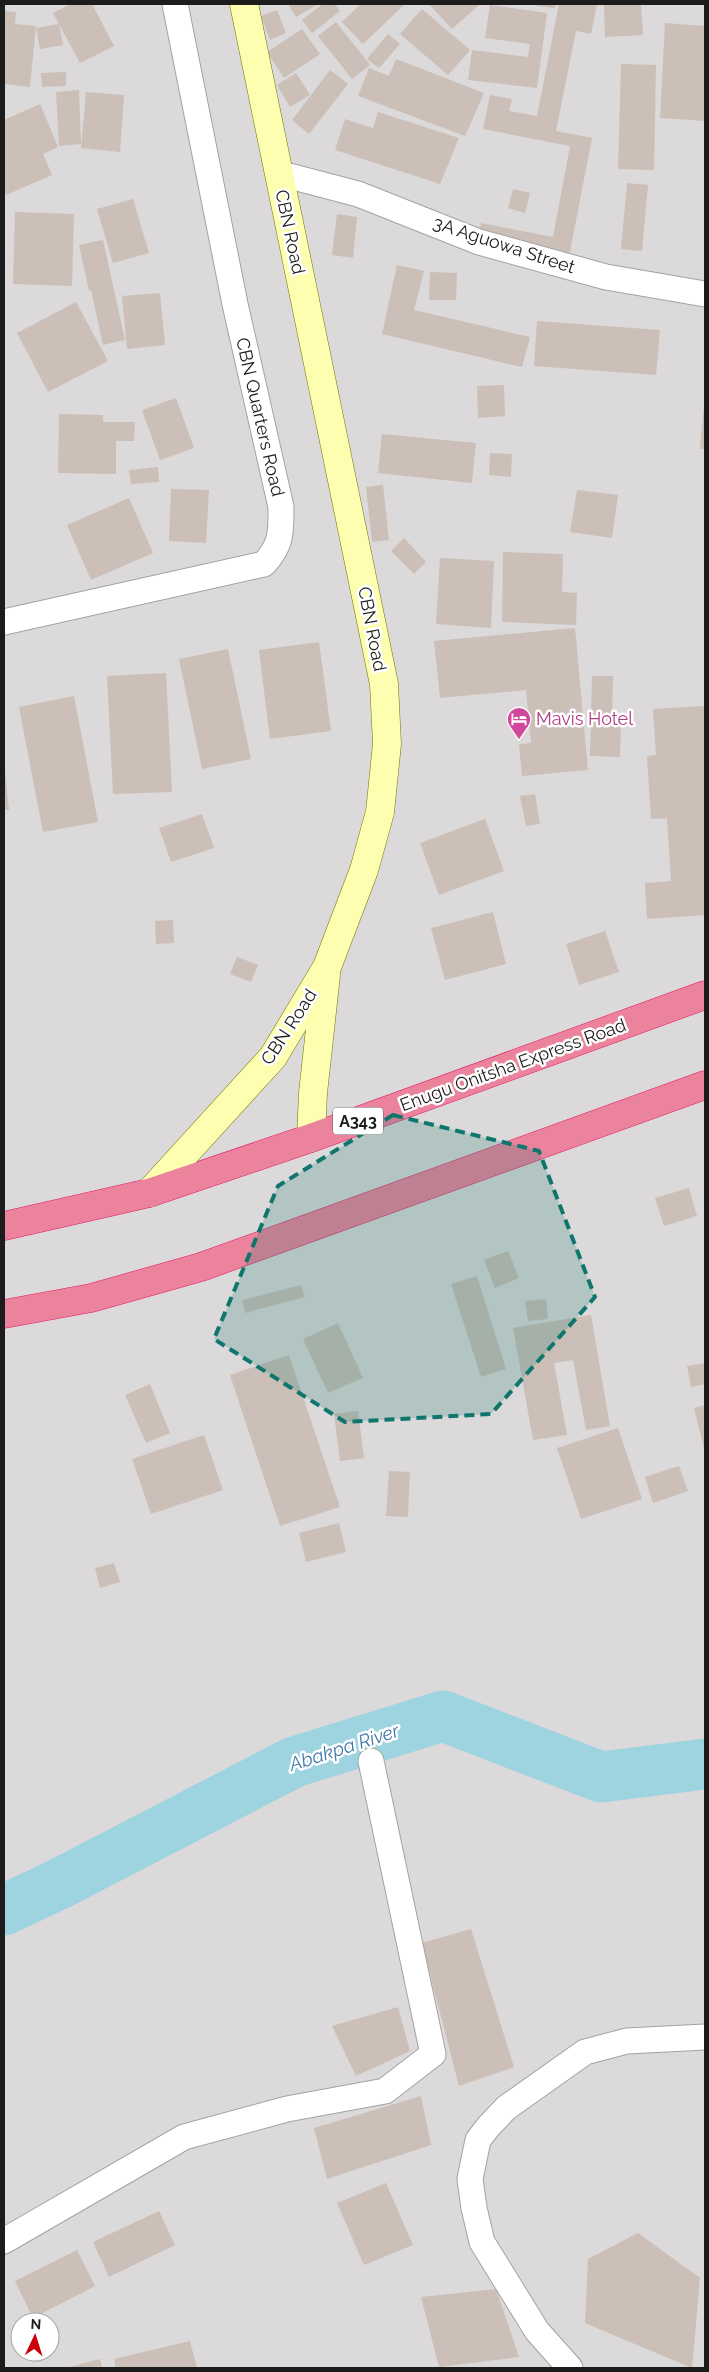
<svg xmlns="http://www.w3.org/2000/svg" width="709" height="2372" viewBox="0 0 709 2372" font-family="Raleway,sans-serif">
<rect width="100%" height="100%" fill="#efeae1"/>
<path fill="#dbd9d9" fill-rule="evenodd" d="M4,4H705V2368H4ZM20,2322H50V2352H20Z"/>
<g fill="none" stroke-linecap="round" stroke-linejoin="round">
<path stroke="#9ed4e0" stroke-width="51" d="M4,1910L59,1884L294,1762L443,1716L601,1777L705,1764"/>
</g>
<g fill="#cbbfb7">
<path d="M71,4H92L114,46L80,63L53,13Z"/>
<path d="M288,4H318L296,17Z"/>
<path d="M323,4H335L340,11L312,33L302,20Z"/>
<path d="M361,4H405L363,44L342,22Z"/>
<path d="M429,4H480L452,29Z"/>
<path d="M537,4H556L555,8L537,6Z"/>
<path d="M559,4H597L591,34L576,31L556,131L592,138L567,267L476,249L481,223L553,237L570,146L483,129L490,95L512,99L509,111L537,116Z"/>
<path d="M641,4L643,35L605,37L604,5Z"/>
<path d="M490,5L547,13L537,88L468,80L472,50L528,57L530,44L485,38Z"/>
<path d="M422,9L470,50L448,75L400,34Z"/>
<path d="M277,10L286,33L270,40L261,16Z"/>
<path d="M4,11L16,12L15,24L36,26L30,87L4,84Z"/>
<path d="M336,22L370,65L352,79L318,36Z"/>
<path d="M665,23L705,26V121L660,118Z"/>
<path d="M59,24L63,45L40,49L36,28Z"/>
<path d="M302,29L320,54L284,78L267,52Z"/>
<path d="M388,34L400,44L379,68L367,59Z"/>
<path d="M396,59L484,93L465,136L358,96L369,68L389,76Z"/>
<path d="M621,64L656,65L654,170L618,169Z"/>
<path d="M330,70L348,84L309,134L292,120Z"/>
<path d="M66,72V86L42,87L41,73Z"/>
<path d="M296,73L310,95L290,107L277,85Z"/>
<path d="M79,90L81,144L59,146L56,92Z"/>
<path d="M86,92L124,95L120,152L81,148Z"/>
<path d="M40,104L58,147L43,154L52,175L6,195L4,191V120Z"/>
<path d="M378,112L459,138L440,184L335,150L345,119L373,128Z"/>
<path d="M627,183L648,185L642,251L621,249Z"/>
<path d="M513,189L530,193L525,213L508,208Z"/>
<path d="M133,199L149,253L113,263L97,209Z"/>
<path d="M15,212L74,214L72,286L13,284Z"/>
<path d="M337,214L357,217L353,258L332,255Z"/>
<path d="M103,240L125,340L103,345L91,290L89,291L79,245Z"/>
<path d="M397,265L424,271L414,310L530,337L522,367L382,334Z"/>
<path d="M430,272L457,273L456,300H429Z"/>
<path d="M160,293L165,345L127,349L122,296Z"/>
<path d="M76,302L108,361L48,392L17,333Z"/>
<path d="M537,321L660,330L656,375L534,366Z"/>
<path d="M504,385L505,416L478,418L477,386Z"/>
<path d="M176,398L194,448L160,460L142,410Z"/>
<path d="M704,406L705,407V449H700Z"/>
<path d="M59,414L103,415V422H135L134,441H116V474L58,473Z"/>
<path d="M382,434L476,443L472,483L378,473Z"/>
<path d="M490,453L512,454L511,477L489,475Z"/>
<path d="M158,467L159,482L131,484L129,470Z"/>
<path d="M383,485L389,540L372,542L366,487Z"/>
<path d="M171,489L209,490L206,543L169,541Z"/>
<path d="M577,490L618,495L612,538L570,532Z"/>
<path d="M129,498L153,553L91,580L67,525Z"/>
<path d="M404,538L426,562L414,574L391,551Z"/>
<path d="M503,552L563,554L562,592L577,593L576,625L502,622Z"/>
<path d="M440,558L494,561L491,628L436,624Z"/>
<path d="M575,628L588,770L522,776L519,744L531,743L526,690L440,698L434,641Z"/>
<path d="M319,642L331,731L270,739L259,650Z"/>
<path d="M228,649L251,759L202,769L179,659Z"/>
<path d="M166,673L172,792L113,794L107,676Z"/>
<path d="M592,676H613L612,720H621L620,757L590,756Z"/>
<path d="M74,696L98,822L43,832L19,707Z"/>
<path d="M705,706V915L647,919L645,883L671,881L667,818L651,819L647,756L656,755L653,709Z"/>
<path d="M4,762L9,810H4Z"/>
<path d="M535,794L540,824L526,826L520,796Z"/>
<path d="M202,814L214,848L171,862L159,828Z"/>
<path d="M485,819L504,871L439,895L420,843Z"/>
<path d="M493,912L506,964L445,980L431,928Z"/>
<path d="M173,920L174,943L156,944L155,921Z"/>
<path d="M605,931L619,972L579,985L566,944Z"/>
<path d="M237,957L258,965L251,982L230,974Z"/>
<path d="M689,1188L697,1216L664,1226L655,1198Z"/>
<path d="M508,1251L519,1278L495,1288L484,1260Z"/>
<path d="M477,1276L506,1369L481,1377L451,1284Z"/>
<path d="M301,1285L305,1297L245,1313L242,1300Z"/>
<path d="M546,1299L548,1319L528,1321L525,1301Z"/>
<path d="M591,1315L610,1426L586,1430L573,1360L554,1363L567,1435L533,1440L513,1328Z"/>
<path d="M338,1323L363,1378L328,1393L303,1339Z"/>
<path d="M289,1355L340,1507L280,1526L230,1375Z"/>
<path d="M705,1363V1384L691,1387L687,1366Z"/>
<path d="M150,1384L170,1433L146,1443L125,1395Z"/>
<path d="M705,1405V1452L694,1408Z"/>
<path d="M358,1411L364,1458L340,1461L334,1414Z"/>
<path d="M618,1428L642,1499L581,1519L557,1448Z"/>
<path d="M204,1435L223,1490L151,1514L132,1459Z"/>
<path d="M679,1466L688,1491L653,1503L645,1477Z"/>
<path d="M389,1471L410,1472L408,1517L386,1516Z"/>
<path d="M339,1523L346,1552L306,1562L299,1533Z"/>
<path d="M114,1563L120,1582L100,1588L95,1568Z"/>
<path d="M471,1929L514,2067L459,2086L422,1943Z"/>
<path d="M398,2007L410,2051L356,2076L332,2026Z"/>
<path d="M421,2096L431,2145L327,2179L314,2128Z"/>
<path d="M386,2183L413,2245L364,2265L337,2203Z"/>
<path d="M159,2211L175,2245L109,2277L93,2242Z"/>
<path d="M638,2233L700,2278L692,2368L585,2323L588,2259Z"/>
<path d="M77,2250L95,2286L33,2318L15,2281Z"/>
<path d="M496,2289L519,2357L439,2367L421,2297Z"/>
<path d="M190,2341L197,2368H116L114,2359Z"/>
<path d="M100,2359L102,2368H66Z"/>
</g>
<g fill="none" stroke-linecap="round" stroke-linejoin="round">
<g stroke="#a3a3a3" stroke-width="27">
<g id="street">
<path d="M278,173L358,194L479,242L606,277L705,294"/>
<path d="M4,622L264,564C282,544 281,533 281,507L235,304L175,4"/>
<path d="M4,2241L184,2137L287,2109L385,2091L433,2054L371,1761"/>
<path d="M570,2368L537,2331L482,2242L474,2208L470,2179L478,2140L488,2127L506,2108L585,2052L627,2041L705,2037"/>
</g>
</g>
<g stroke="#707700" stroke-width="29">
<g id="secondary">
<path d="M311,1138L313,1093L326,975"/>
<path d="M149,1193L273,1057L327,967L364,870L380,812L387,744L384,684L244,4"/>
</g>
</g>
<g stroke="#e31868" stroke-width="29">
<g id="highway">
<path d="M4,1226L149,1193L311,1138L705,995"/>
<path d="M4,1314L91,1298L201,1267L705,1085"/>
</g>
</g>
<use href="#street" stroke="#fff" stroke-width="25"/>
<use href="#secondary" stroke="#fdfeb0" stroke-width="28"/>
<use href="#highway" stroke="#ec839c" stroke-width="28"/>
</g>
<path fill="#0f766e" fill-opacity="0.2" stroke="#0f766e" stroke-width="4" stroke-dasharray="10 6" stroke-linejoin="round" d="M393,1115L539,1151L595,1297L491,1414L345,1422L214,1339L278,1186Z"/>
<defs>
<g id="hotel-pin" transform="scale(1.25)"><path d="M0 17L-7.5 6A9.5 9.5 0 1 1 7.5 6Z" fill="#d1479c" stroke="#fff"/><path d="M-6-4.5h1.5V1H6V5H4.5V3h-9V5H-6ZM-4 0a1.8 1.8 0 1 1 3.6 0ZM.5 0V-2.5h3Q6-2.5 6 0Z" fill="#fff"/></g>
</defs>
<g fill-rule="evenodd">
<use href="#hotel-pin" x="519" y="719"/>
</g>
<g text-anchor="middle" stroke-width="5" stroke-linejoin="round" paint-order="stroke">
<rect fill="#fff" stroke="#606060" stroke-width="1" x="333" y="1107.5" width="50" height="27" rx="4"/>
<g font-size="16" font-weight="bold" fill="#1c1c1c">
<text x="358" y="1127">A343</text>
</g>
<g font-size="18" fill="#1c1c1c" stroke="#fff">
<text transform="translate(290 232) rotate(78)" y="6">CBN Road</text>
<text transform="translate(504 245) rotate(18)" y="6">3A Aguowa Street</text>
<text transform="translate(260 417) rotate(77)" y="6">CBN Quarters Road</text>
<text transform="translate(372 629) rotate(79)" y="6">CBN Road</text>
<text transform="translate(289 1027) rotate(-57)" y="6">CBN Road</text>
<text transform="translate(513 1065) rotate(-20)" y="6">Enugu Onitsha Express Road</text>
</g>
<g font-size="18" fill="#b23c85" stroke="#fff" text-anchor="start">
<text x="536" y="725">Mavis Hotel</text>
</g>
<g font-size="19" font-style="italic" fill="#407aaa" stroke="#fff">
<text transform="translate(344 1747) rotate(-18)" y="7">Abakpa River</text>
</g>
</g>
<rect width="709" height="2372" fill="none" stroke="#1c1c1c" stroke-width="10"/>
<g transform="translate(35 2337) rotate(4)"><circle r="24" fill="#ffffff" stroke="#a4a4a4"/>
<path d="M0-4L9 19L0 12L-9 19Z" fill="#c9000a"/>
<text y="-8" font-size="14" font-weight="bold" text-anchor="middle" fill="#1c1c1c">N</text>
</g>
</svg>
